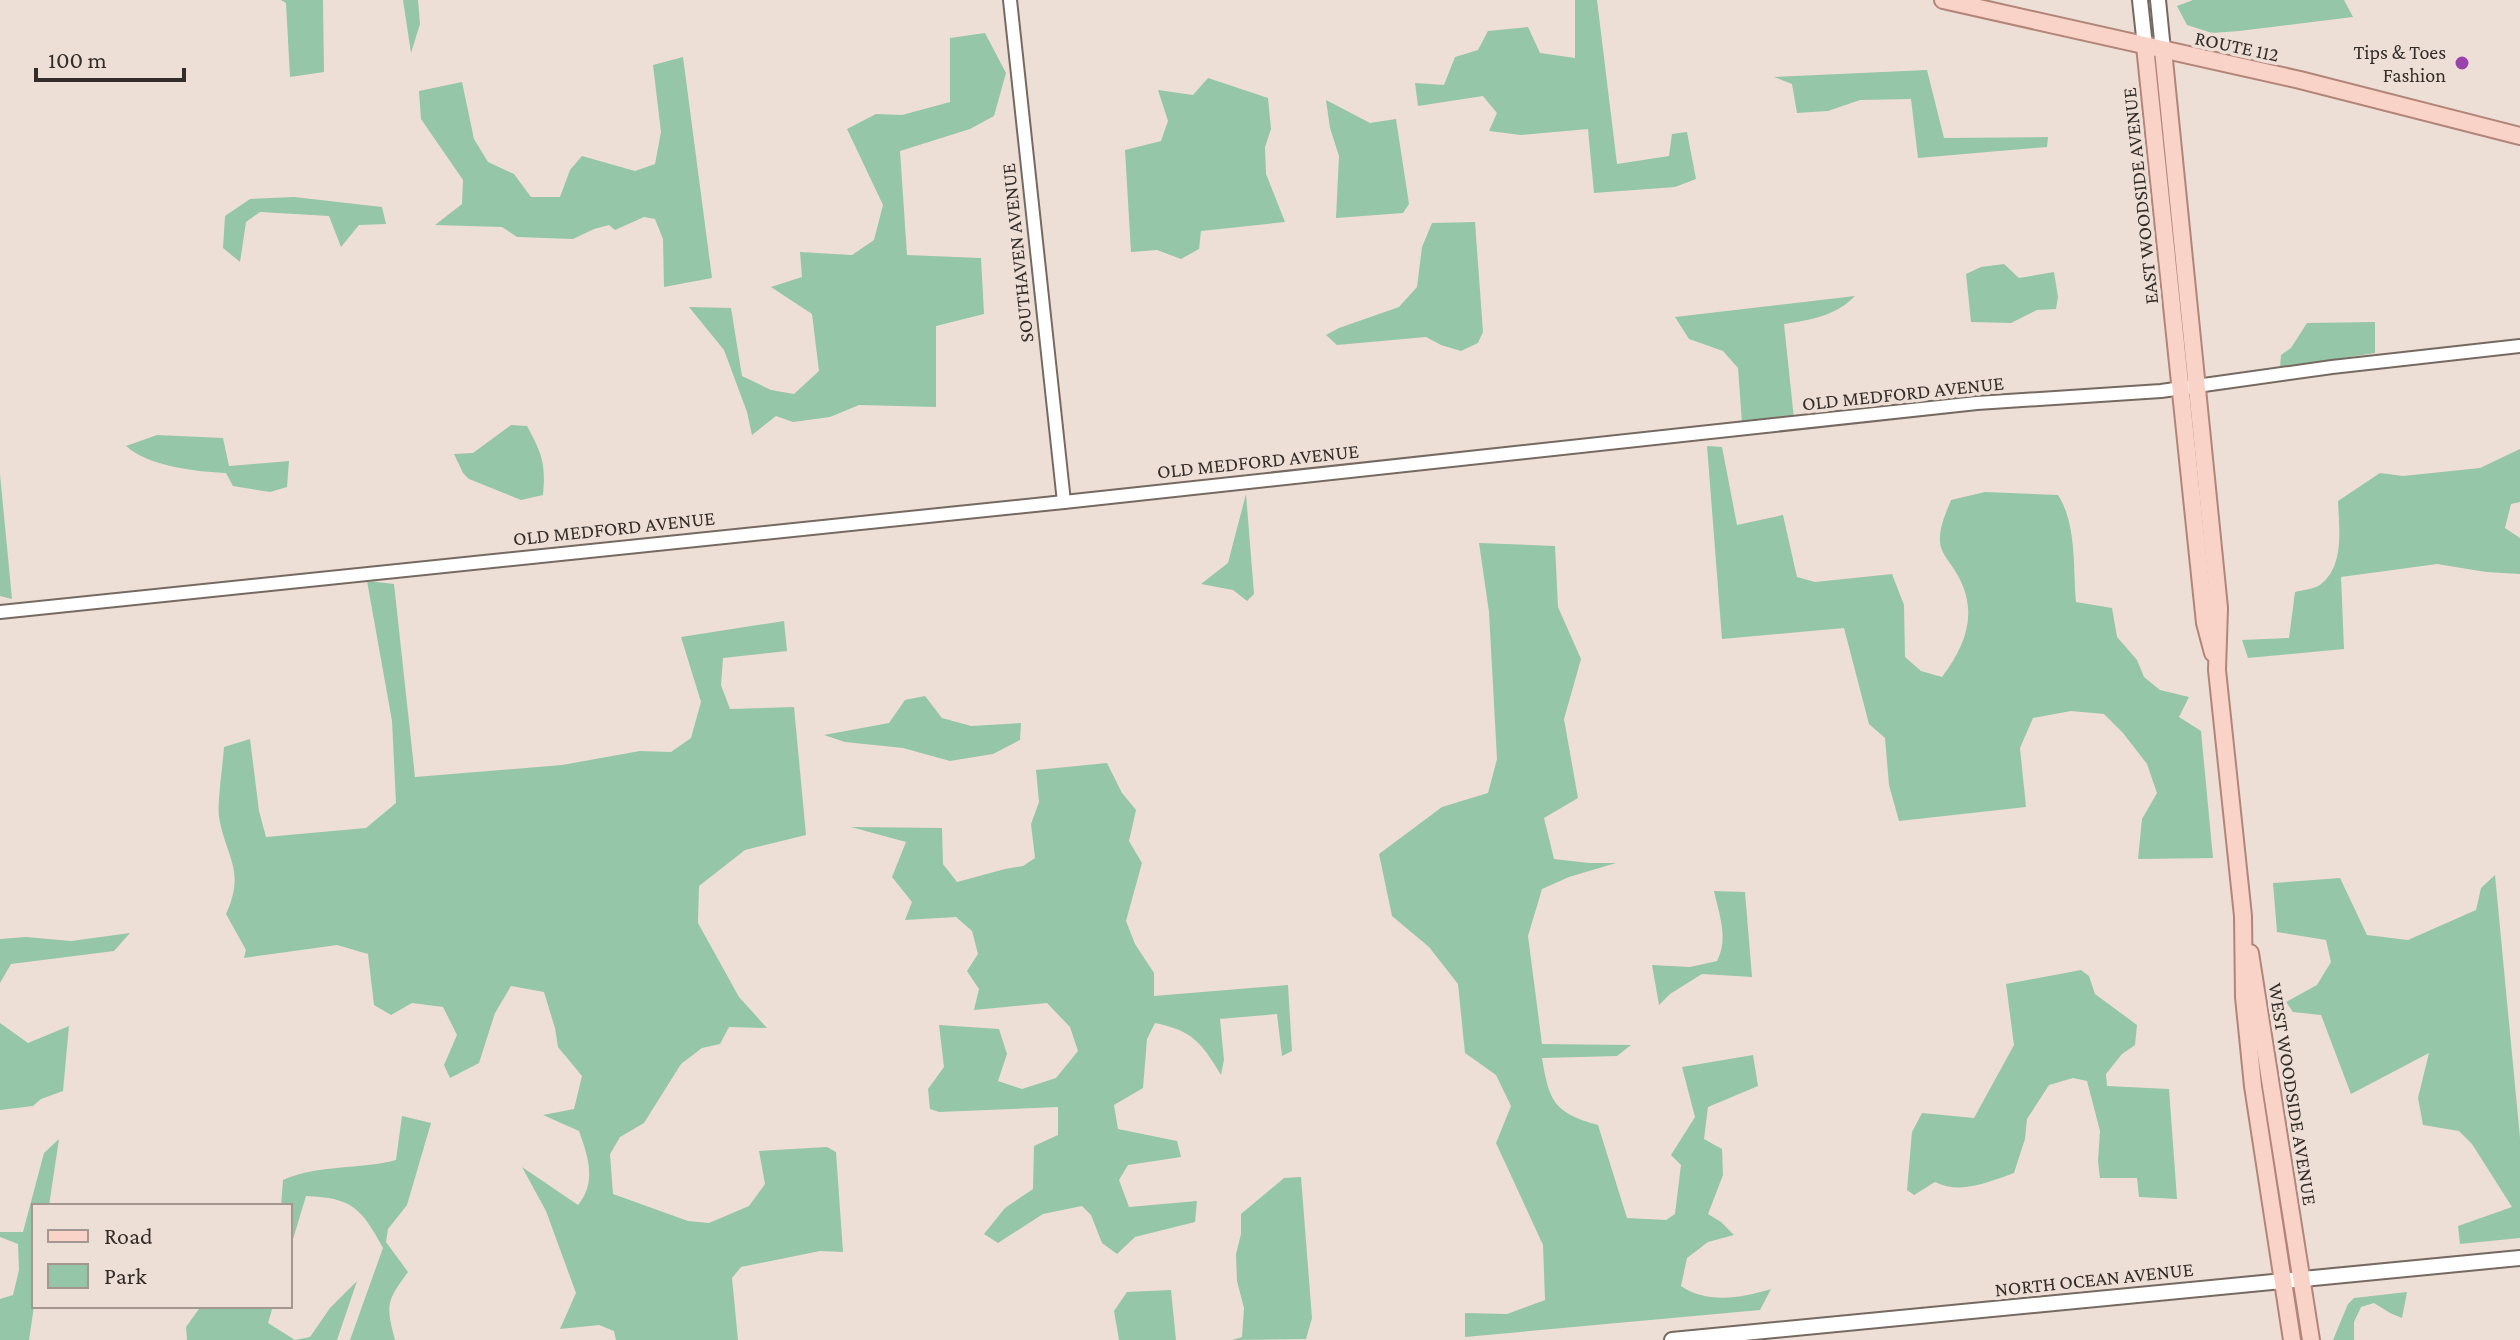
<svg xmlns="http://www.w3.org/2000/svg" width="2520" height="1340" viewBox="0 0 2520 1340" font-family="'Crimson Pro',serif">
<rect width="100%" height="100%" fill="#eedfd6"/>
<g fill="#95c6a7">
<path d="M281,0H323L324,72L290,77L286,3Z"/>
<path d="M403,0H418L420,24L411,53Z"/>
<path d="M1575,0H1597L1617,164L1669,156L1672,134L1687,132L1696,179L1675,187L1594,193L1588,129L1521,135L1489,131L1497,113L1483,96L1418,106L1415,83L1444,85L1455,57L1478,50L1488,31L1528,27L1540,53L1575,58Z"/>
<path d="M2193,0H2344L2353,17L2239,31L2212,33L2187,25L2177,6Z"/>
<path d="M985,33L1006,73L994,116L970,129L900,151L907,255L981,258L984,314L936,326V407L859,405L830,417L793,422L776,416L752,435L747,412L724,350L689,307L731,308L742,376L771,390L794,394L819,371L812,314L771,287L802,277L800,252L852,255L874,240L883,205L847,129L876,114L902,115L950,102V38Z"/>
<path d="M683,57L712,278L664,287L663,239L655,219L644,217L615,230L609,225L594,229L573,239L517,237L502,227L435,225L462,204L463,180L421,119L419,91L462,82L474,139L488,162L514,174L531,197H560L570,170L582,156L635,171L655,164L661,132L653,65Z"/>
<path d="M1927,70L1944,138L2048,137L2047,147L1918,158L1911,99L1860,100L1828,111L1797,113L1792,84L1774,77Z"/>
<path d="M1208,78L1268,98L1271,129L1265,147L1266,174L1285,222L1201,231L1199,249L1181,259L1157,250L1131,252L1125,150L1161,141L1168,121L1158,90L1193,95Z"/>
<path d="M1326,100L1370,123L1396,119L1409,204L1403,213L1336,218L1339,156L1330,128Z"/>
<path d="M294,197L382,207L386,224L359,225L341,247L329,216L260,212L246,222L240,262L223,248L225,216L250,199Z"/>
<path d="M1475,222L1483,332L1478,343L1461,351L1441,345L1426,337L1337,345L1326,335L1339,328L1399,307L1417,287L1422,247L1432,223Z"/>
<path d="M2004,264L2019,278L2054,272L2058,297L2056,309L2037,310L2011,323L1971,322L1966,274L1981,267Z"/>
<path d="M1855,296C1836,316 1810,320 1784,324L1794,419L1742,423L1738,368L1723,351L1689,339L1675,317Z"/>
<path d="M2375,322V353L2280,368L2281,355L2291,348L2307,323Z"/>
<path d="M511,425L527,426C542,454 546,463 543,495L521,500L469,479L463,473L454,454L473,453Z"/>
<path d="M157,435L223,438L229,466L289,461L287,487L270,492L233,486L226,473C198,472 147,466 126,446Z"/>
<path d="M1707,446L1722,447L1737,525L1783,515L1797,577L1815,582L1892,574L1904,605L1905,657L1921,671L1942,677C1966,645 1979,612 1957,574C1952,565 1940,552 1940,542C1939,527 1946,513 1951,500L1985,492L2058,495C2077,525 2073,568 2076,602L2112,608L2117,637L2137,660L2144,677L2160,690L2189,697L2179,717L2201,731L2213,858L2138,859L2142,819L2157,793L2147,764L2123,733L2104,714L2071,711L2033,718L2020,748L2026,807L1899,821L1889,785L1885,738L1869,724L1844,628L1722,639Z"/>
<path d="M2520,449V502L2511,504L2505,528L2520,538V574L2486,572L2437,564L2341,577L2344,649L2248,658L2242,640L2289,638L2295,592C2302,590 2314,589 2320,585C2345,566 2339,529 2338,501L2380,473L2403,476L2480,468Z"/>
<path d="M0,474L12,599L0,596Z"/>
<path d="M1246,494L1254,594L1247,601L1233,590L1201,584L1228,563Z"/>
<path d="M1479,543L1555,546L1558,607L1581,659L1564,719L1578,798L1544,818L1554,859L1589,863H1616L1569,877L1542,889L1528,936L1542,1044L1631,1045L1617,1056L1542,1058C1549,1101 1554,1113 1598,1125L1627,1218L1666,1220L1675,1214L1681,1165L1671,1155L1695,1117L1682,1067L1753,1055L1758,1086L1708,1107L1704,1139L1722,1149L1723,1175L1708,1214L1721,1222L1734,1235L1708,1242L1687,1258L1681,1286C1707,1304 1742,1298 1771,1289L1760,1310L1465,1337V1313L1507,1314L1545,1300L1543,1245L1496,1143L1511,1106L1496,1075L1465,1053L1458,984L1429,947L1392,916L1379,854L1442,807L1488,793L1497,759L1489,612Z"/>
<path d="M367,581L394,584L415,777L562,765L640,751L671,752L691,738L701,702L681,637L784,621L787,651L723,658L721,685L730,709L794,707L806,835L745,850L699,886L698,923L739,997L767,1028L729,1027L720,1044L702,1048L681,1064L644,1123L620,1137L610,1154L613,1194L688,1221L709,1223L749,1206L765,1184L759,1151L827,1147L836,1152L843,1252L820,1251L741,1267L732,1278L738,1340H616L614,1331L599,1325L560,1329L576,1293L546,1211L522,1167L578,1205C597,1182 588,1156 579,1131L543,1115L574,1109L582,1076L558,1047L555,1028L544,992L511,986L495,1013L479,1063L450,1078L444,1065L457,1035L443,1007L412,1003L391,1015L374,1005L368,954L337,945L244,958L246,950L226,914C246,870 226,858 219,817C217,803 223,764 224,747L250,739L259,811L266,837L366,828L396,803L392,721Z"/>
<path d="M925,696L942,718L971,726L1021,723L1020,740L993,754L950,761L903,748L845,742L824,735L889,723L905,700Z"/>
<path d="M1107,763L1122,793L1136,810L1129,841L1142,863L1126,921L1135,944L1154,973V996L1288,985L1292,1051L1282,1056L1277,1014L1220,1019L1224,1060L1221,1075C1201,1042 1193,1031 1155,1023L1147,1039L1143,1088L1114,1105L1118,1129L1177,1141L1181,1157L1128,1165L1119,1180L1129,1207L1197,1201L1195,1222L1135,1237L1117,1254L1102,1243L1091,1215L1082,1206L1043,1214L998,1243L984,1234L1005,1208L1033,1189L1034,1146L1058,1135V1107L939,1112L930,1109L928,1089L944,1067L939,1025L999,1029L1007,1054L998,1081L1022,1089L1056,1078L1078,1051L1070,1027L1047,1003L974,1010L979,989L967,971L978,954L972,931L956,917L905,920L912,902L892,877L906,842L851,827L942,828L943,864L957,882L1005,869L1023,866L1035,858L1031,824L1039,802L1036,770Z"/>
<path d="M2495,875L2520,1138V1238L2460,1244L2458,1226L2512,1207L2472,1144L2459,1131L2423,1125L2418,1098L2429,1053L2351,1094L2321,1015L2293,1012L2286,1002L2317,985L2331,962L2326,940L2277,932L2273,883L2340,878L2367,935L2408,940L2476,910L2481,888Z"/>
<path d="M1714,891L1745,892L1752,977L1702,974L1670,994L1659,1005L1652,965L1690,967L1717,961C1729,939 1719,914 1714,891Z"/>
<path d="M130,933L114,951L11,964L0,983V939L26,937L71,941Z"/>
<path d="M2081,970L2089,976L2095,994L2137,1025L2135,1045L2122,1054L2106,1074L2107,1086L2169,1089L2177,1199L2139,1197L2137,1178H2100L2098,1161L2100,1131L2087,1081L2073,1078L2049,1085L2027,1119L2025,1139L2014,1173C1988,1182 1961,1195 1935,1182L1914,1195L1907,1190L1912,1132L1922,1113L1974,1118L2014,1045L2006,984Z"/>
<path d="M0,1023L28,1043L69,1026L63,1091L41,1099L33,1106L0,1110Z"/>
<path d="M402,1116L431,1123L407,1205L388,1229L386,1242L408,1272C386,1302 386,1305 395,1340H350L383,1248C361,1208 353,1198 306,1196L290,1249V1206H281L283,1180C319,1164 359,1170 396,1160Z"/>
<path d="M59,1139L49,1206H34V1306L29,1340H0V1299L13,1295L19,1270L18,1244L0,1237V1232H23L44,1153Z"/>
<path d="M1301,1177L1312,1318L1306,1339L1232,1340L1242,1337L1244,1308L1237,1281L1236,1254L1241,1234V1214L1284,1178Z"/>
<path d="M357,1281L337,1340H187L186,1327L201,1306H273L268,1323L295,1340L310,1337L330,1308Z"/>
<path d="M1171,1290L1176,1340H1119L1114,1311L1127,1292Z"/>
<path d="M2407,1292L2402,1318L2390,1313L2374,1303L2361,1307L2354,1322V1340H2333L2348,1304L2354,1298Z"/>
</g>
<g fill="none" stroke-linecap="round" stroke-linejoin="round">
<g stroke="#766961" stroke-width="16">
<g id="tertiary">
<path d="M1010,0L1064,502"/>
<path d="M0,612L1064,502L1977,403L2161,391L2332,367L2520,346"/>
</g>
</g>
<g stroke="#766961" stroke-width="18">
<g id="secondary">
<path d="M2140,0L2145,46"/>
<path d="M2158,0L2163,50"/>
<path d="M1672,1340L2520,1258"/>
</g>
</g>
<g stroke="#b28579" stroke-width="20">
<g id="primary">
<path d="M1943,0L2300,80L2520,136"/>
<path d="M2145,46L2205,623L2213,653"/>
<path d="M2163,50L2219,608L2217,670L2243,916L2244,997L2253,1086L2292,1340"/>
<path d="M2250,953L2311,1340"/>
</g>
</g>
<use href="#tertiary" stroke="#fff" stroke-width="12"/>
<use href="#secondary" stroke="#fff" stroke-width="14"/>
<use href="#primary" stroke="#fad3c8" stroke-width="16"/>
</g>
<circle fill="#9c42ad" stroke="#eedfd6" stroke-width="3" cx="2462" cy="63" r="8"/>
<g text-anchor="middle" stroke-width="7" stroke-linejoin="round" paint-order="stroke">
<g font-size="20" fill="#332d2a" stroke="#eedfd6">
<text transform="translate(2237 46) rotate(12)" y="7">ROUTE 112</text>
<text transform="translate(2140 196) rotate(-96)" y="7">EAST WOODSIDE AVENUE</text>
<text transform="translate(1017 253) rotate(-96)" y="7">SOUTHAVEN AVENUE</text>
<text transform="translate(1903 393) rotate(-6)" y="7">OLD MEDFORD AVENUE</text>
<text transform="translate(1258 461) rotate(-6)" y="7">OLD MEDFORD AVENUE</text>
<text transform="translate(614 528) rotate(-6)" y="7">OLD MEDFORD AVENUE</text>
<text transform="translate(2293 1094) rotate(81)" y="7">WEST WOODSIDE AVENUE</text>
<text transform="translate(2094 1279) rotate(-6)" y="7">NORTH OCEAN AVENUE</text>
</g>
<g font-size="20" fill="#332d2a" stroke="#eedfd6" text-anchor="end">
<text x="2446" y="59">Tips &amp; Toes<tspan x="2446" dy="23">Fashion</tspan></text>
</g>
</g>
<rect x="32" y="1204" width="260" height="104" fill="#eedfd6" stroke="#a39891" stroke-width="2"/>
<rect x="48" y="1230" width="40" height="12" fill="#fad3c8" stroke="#a39891" stroke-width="2"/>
<text x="104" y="1244" font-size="24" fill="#332d2a">Road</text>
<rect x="48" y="1264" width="40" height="24" fill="#95c6a7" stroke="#a39891" stroke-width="2"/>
<text x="104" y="1284" font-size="24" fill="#332d2a">Park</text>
<path d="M36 68v12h148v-12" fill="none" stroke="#332d2a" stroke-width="4"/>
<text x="48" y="68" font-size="24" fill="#332d2a" stroke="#eedfd6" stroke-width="6" paint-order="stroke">100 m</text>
</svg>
